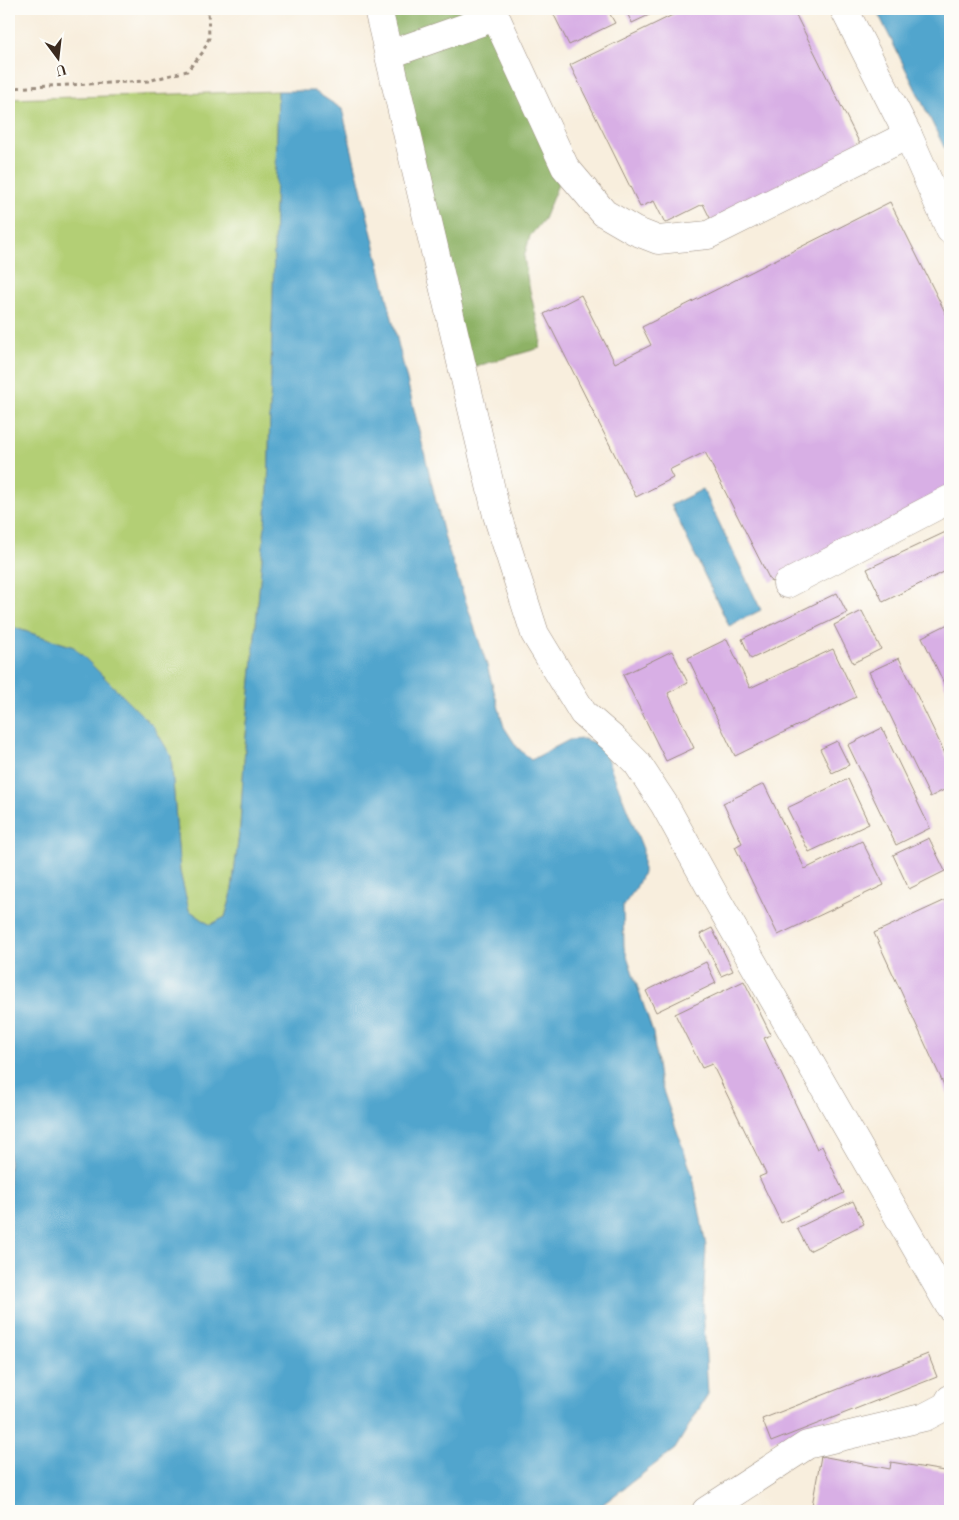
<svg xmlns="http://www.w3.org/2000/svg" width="959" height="1520" viewBox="0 0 959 1520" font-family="'Old Standard TT',serif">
<rect width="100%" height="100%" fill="#fdfcf7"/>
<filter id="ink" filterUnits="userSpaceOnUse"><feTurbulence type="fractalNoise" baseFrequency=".02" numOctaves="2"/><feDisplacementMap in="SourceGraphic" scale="10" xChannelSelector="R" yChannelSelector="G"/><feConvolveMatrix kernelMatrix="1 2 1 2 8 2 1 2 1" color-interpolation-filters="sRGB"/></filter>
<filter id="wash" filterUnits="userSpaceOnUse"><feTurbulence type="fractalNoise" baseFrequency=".0096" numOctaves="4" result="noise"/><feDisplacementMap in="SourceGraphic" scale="20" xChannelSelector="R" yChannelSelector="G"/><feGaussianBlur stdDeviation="1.12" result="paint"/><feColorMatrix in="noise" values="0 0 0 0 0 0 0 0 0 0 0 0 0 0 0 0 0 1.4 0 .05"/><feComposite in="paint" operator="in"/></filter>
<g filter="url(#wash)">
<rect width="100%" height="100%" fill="#f8eedd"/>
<path fill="#b3cf75" stroke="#777c4a" d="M278,91L268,492L245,747L240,826L231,897L225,917L210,925L189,910L180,872L171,756L74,647L9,626V99Z"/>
<path fill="#8eb266" stroke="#646e42" d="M378,9H492L565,167L544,219L530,236L524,257L528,282L541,338L540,348L463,370Z"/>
<g fill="#51a5cd" stroke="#466876">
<path d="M876,9H950V159Z"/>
<path d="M278,91H314L342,109L445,539L486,662L504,727L517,747L531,760L569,740L584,739L602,746L643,849V873L636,888L623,906L624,947L653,1033L659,1079L693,1177L706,1246L703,1306L708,1394L675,1449L594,1511H9V626L74,647L154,727L171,756L180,872L189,910L210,925L225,917L231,897L240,826L245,747L268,492Z"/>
<path d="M703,489L761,610L729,626L671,505Z"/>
</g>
<g id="blocks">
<g fill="#d8afe5">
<path d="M551,9H607L615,23L569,45Z"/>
<path d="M625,9H662L632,23Z"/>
<path d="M685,9H793L862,148L712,222L703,204L665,223L654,201L640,207L570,65Z"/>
<path d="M890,202L950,322V492L771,582L705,452L669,470L673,478L636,497L544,314L581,295L615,363L651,345L642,327Z"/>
<path d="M950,530V569L883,602L867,569Z"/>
<path d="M837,593L847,613L751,659L742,639Z"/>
<path d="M862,611L881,649L853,663L834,625Z"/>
<path d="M950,623V696L922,637Z"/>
<path d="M727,639L750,688L833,649L856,697L735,756L688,658Z"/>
<path d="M672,651L688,683L668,693L694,748L666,761L623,675Z"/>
<path d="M899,658L950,764V787L930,797L869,672Z"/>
<path d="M882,728L930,828L896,845L848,745Z"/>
<path d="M837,741L849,765L832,773L820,749Z"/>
<path d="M848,779L869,824L809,852L787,808Z"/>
<path d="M764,784L805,869L862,841L884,885L778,935L735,847L742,843L723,803Z"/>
<path d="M929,838L945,871L909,889L893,855Z"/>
<path d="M948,899L950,903V1098L874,933Z"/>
<path d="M712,928L733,971L721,976L700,934Z"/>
<path d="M706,962L716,983L656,1012L646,991Z"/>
<path d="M744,981L771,1035L764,1038L817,1149L822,1146L844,1193L781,1223L759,1177L766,1174L712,1064L702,1068L675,1014Z"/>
<path d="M853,1201L864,1224L809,1251L797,1228Z"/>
<path d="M928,1354L937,1377L771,1442L762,1419Z"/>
<path d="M821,1456L890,1469L891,1462L950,1472V1511H811Z"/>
</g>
</g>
</g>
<g filter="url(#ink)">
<use href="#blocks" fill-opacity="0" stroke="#9a8c7e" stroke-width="1"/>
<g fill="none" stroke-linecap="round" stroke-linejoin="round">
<g stroke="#9a8c7e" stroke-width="29">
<g id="minor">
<path d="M378,9L497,515L535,634L583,713L613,739L637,763L664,804L717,900L950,1307"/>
<path d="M492,9L565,167L604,213L635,231L658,240L708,235L908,135"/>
<path d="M844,9L908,135L950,230"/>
<path d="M390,54L495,17"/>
<path d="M787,584L950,499"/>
<path d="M706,1511L807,1445L925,1417L946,1406L950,1399"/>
</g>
</g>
<path stroke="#9a8c7e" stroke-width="3" stroke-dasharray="4 4" stroke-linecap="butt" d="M9,88L148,81L187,71L203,52L209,38L208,9"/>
<use href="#minor" stroke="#fff" stroke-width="28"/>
</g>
</g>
<rect width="959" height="1520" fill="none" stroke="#fdfcf7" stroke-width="30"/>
<g transform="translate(58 58) rotate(165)" stroke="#fdfcf7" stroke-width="4" paint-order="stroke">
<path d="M0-4L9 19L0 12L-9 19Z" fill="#3b2a1e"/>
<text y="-8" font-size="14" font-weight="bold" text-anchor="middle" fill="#3b2a1e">U</text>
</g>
</svg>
